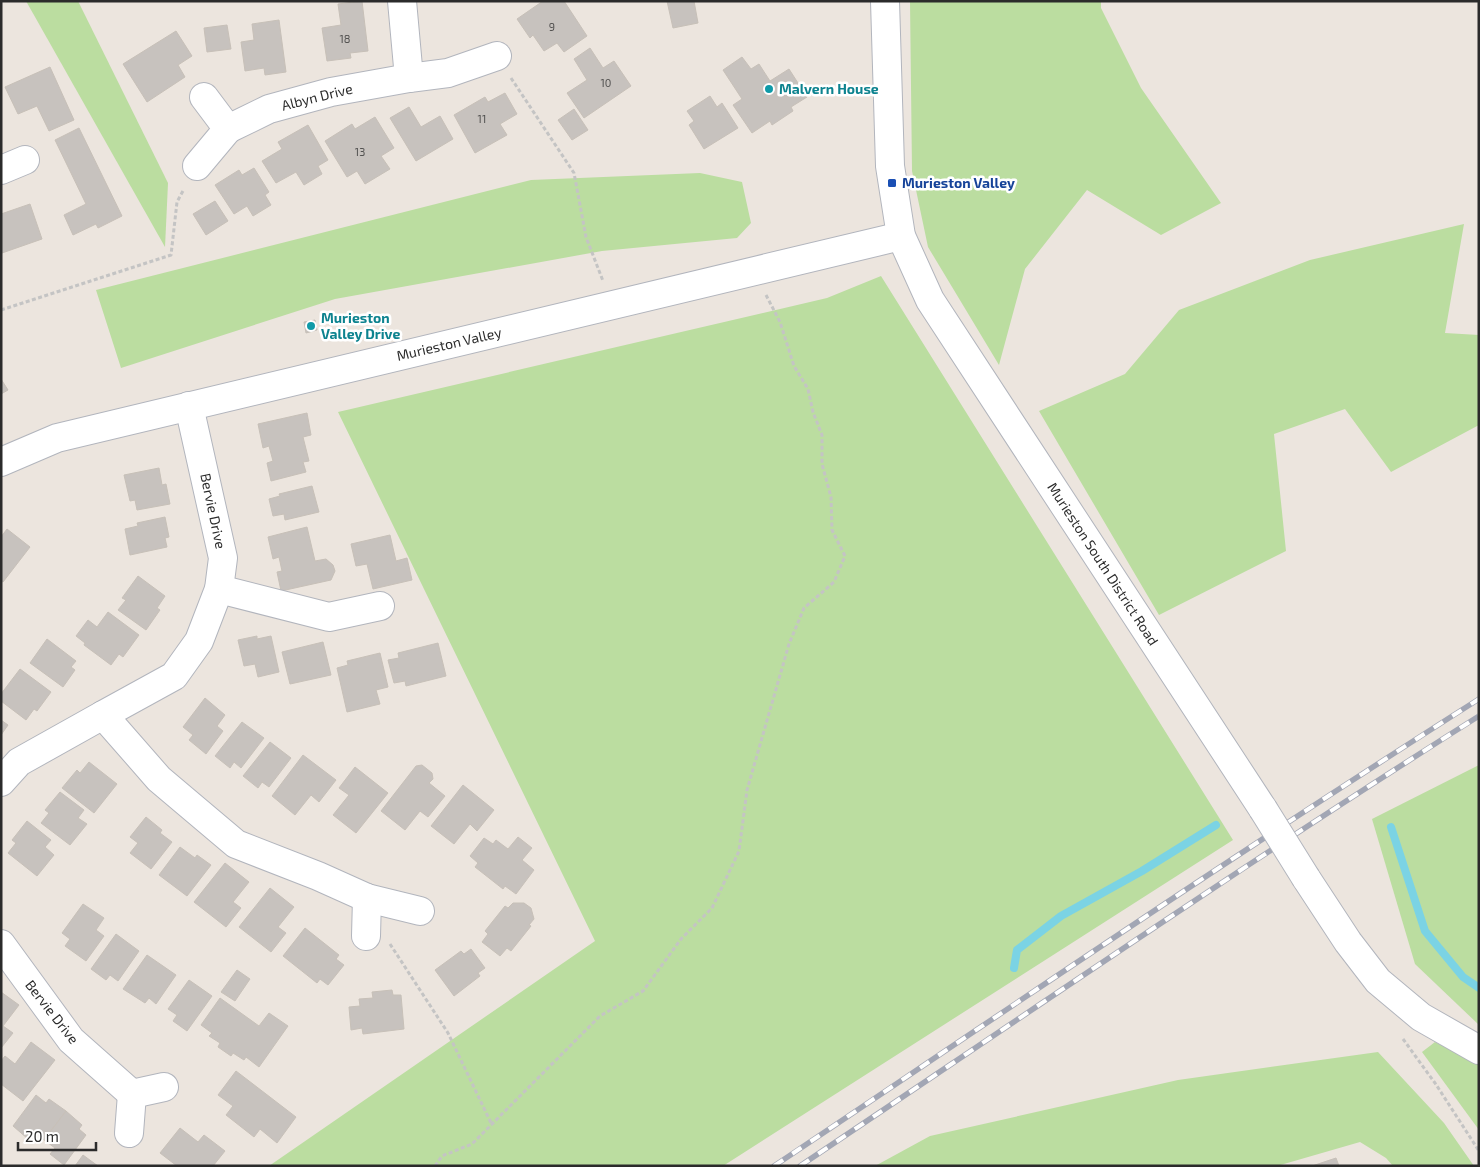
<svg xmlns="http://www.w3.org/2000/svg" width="1480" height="1167" viewBox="0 0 1480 1167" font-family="'Exo 2',sans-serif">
<rect width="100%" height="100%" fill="#ece5de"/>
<g fill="#bbdda0">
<path d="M26,1H78L168,183L165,247Z"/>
<path d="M910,1H1101V8L1141,88L1221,203L1161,235L1087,190L1025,269L999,365L928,247L912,171Z"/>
<path d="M700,173L742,182L751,223L737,238L602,251L335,299L121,368L96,290L531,180Z"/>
<path d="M1464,224L1445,333L1479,335V425L1391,472L1345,409L1274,434L1286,551L1159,615L1039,411L1125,374L1179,310L1310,260Z"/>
<path d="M881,276L1233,840L723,1166H269L595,941L338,412L827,298Z"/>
<path d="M1479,765V1025L1415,964L1372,819Z"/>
<path d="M1435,1042L1479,1064V1130L1422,1052Z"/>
<path d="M1378,1052L1444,1123L1474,1166H1393L1386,1158L1360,1142L1277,1166H875L930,1136L1178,1080Z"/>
</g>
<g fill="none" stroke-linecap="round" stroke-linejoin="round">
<g stroke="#7bd3e4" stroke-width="8">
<path d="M1391,827L1425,931L1463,977L1479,988"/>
<path d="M1014,968L1017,950L1061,916L1142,871L1216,825"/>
</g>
</g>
<g fill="#c7c2be" stroke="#c7c0b8">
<path d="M362,1L368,51L350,53L351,58L327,61L322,28L341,25L338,4Z"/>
<path d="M543,1H564L587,36L564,52L557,43L544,51L533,35L530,38L517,19Z"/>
<path d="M667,1H694L698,23L673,28Z"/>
<path d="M279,20L286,72L265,75L264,68L245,71L241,42L254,40L252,24Z"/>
<path d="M227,25L231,49L207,52L204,28Z"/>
<path d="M176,31L192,56L178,65L185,77L147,102L123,64Z"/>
<path d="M590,48L603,68L614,61L631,86L584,118L567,93L587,80L574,59Z"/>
<path d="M742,57L751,69L759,64L770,81L789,69L807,97L791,107L793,111L772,125L770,121L752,133L733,105L742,99L723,70Z"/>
<path d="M50,67L74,120L49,131L37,106L18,114L5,87Z"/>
<path d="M505,93L517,114L500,124L507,135L475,153L454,115L485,97L488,102Z"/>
<path d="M710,96L717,107L722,103L738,128L704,149L689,125L694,121L687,111Z"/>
<path d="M409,107L421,127L440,116L453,139L416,161L390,118Z"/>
<path d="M574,109L588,130L572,140L558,120Z"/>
<path d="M375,117L394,148L381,156L390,169L365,184L357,171L347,177L325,141L352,124L355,129Z"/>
<path d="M308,125L328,160L318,166L322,174L304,185L296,172L276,183L262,161L282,149L278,142Z"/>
<path d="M79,128L122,216L98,228L96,224L73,235L64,215L86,204L55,140Z"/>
<path d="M254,168L269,192L265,195L271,205L253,216L247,206L234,214L215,185L239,170L242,175Z"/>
<path d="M215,201L228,221L206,235L193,214Z"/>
<path d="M30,204L42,239L2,253L1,249V214Z"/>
<path d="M315,320L317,330L306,333L304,322Z"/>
<path d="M1,379L8,390L1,394Z"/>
<path d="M307,413L311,435L303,437L309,461L303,462L306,472L271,481L267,463L273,461L269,446L263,448L258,424Z"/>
<path d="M159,468L162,485L166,484L170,504L137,510L135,500L130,501L124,475Z"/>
<path d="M312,486L319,512L285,520L284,514L273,516L269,499L280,496L279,494Z"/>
<path d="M165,517L169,537L165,538L167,547L130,555L125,529L138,526L137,523Z"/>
<path d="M307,527L315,561L326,559L333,565L335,571L331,580L281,591L277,572L282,571L279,557L273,559L268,537Z"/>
<path d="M7,529L30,547L3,582L1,581V537Z"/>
<path d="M390,535L396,561L407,558L412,580L373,589L367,564L356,566L351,544Z"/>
<path d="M138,576L165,596L157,608L160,610L146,630L118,610L126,600L122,598Z"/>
<path d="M108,612L139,635L123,657L119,654L111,665L84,645L85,643L76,636L88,620L97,627Z"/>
<path d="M257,636V639L271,636L279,672L258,677L255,664L244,666L238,640Z"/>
<path d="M47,639L76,661L71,667L75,670L63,687L30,663Z"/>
<path d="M323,642L331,675L290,684L282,652Z"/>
<path d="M438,643L446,676L406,686L405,681L394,683L388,660L399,658L398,653Z"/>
<path d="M380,653L388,687L376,690L380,704L347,712L337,668L348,665L347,661Z"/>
<path d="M20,669L51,692L37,711L34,709L26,720L1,701V694Z"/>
<path d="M205,698L225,715L217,726L223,731L206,754L189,740L193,735L183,727Z"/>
<path d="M1,720L8,725L1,735Z"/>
<path d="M242,722L264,738L241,768L234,762L230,768L215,756Z"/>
<path d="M270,742L291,758L269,787L262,782L258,788L243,776Z"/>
<path d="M303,755L336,780L319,802L311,795L295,815L272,796Z"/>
<path d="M89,762L117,784L94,813L62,788L77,770L80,773Z"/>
<path d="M422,765L432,773L433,779L429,783L445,796L428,817L420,811L405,830L381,811L416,766Z"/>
<path d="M355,767L388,793L356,833L333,815L349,795L339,788Z"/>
<path d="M463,785L494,810L477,831L470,824L454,844L431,826Z"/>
<path d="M60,792L84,810L78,818L87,824L70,845L41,823L49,813L45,810Z"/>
<path d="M146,817L162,830L160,833L172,842L151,869L130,853L138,843L130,837Z"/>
<path d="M27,821L51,840L45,847L54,855L37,876L8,853L16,843L12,840Z"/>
<path d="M518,837L532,848L522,860L534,870L516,894L505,886L503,889L475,867L478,863L470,856L484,838L493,844L496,840L508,849Z"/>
<path d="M180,847L195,858L197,855L211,865L187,896L159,875Z"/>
<path d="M225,863L249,882L233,902L241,908L226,927L194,902Z"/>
<path d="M270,888L294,907L278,927L286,933L271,952L239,927Z"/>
<path d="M513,903H524L531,908L534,919L529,925L531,926L511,951L507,948L500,956L482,942L488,934L485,931L505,906L508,908Z"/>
<path d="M83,904L104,918L96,930L104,936L86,961L65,946L70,939L62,933Z"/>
<path d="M305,928L339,955L336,959L344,965L328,985L320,979L317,983L283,956Z"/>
<path d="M116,934L139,951L118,981L110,975L106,980L91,969Z"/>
<path d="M471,949L485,968L478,973L480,976L454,996L435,970L461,951L464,954Z"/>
<path d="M147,955L176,975L156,1004L149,998L145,1003L123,989Z"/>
<path d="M237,970L250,979L235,1001L221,992Z"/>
<path d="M189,980L212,996L187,1031L173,1021L177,1015L168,1009Z"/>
<path d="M392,990L393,995H401L404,1029L363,1034L362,1028L351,1030L349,1007L360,1006L359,999L373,998L372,992Z"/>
<path d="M1,992L19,1005L3,1026L13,1033L1,1048Z"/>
<path d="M220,998L259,1026L269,1013L288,1026L259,1067L246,1057L244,1060L233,1053L231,1056L218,1047L220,1043L209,1036L212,1033L201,1025Z"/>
<path d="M31,1042L55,1060L23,1101L1,1084V1061L5,1056L15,1064Z"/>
<path d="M236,1071L296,1117L277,1143L260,1129L254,1137L226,1115L233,1106L218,1095Z"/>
<path d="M36,1095L46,1103L49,1099L66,1111L44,1140L34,1131L28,1139L13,1126Z"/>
<path d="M66,1111L82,1125L79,1129L86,1135L64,1165L50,1154L55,1148L44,1140Z"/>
<path d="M180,1128L198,1142L204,1135L225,1151L213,1166H177L160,1153Z"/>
<path d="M83,1155L98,1166H75Z"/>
<path d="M1336,1158L1339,1166H1312Z"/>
</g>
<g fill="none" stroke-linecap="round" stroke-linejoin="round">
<g stroke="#b2b5bd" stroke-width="30">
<g id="minor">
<path d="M402,1L409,78"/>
<path d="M885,1L890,166L901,236L930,300L1263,809"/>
<path d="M228,129L269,109L331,92L409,78L448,73L497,56"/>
<path d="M197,166L228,129L204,97"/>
<path d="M1,170L25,160"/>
<path d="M189,406L223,558L219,589L199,641L174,676L103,715L159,779L236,844L318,876L367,898L420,911"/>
<path d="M1,462L57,438L901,236"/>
<path d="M219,589L329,617L380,606"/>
<path d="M1,782L19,762L103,715"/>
<path d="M1306,878L1348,942L1378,981L1421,1017L1479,1050"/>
<path d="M366,936L367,898"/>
<path d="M1,944L71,1040L132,1094"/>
<path d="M132,1094L164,1087"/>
<path d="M129,1133L132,1094"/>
</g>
</g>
<g stroke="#c4c4c4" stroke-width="3" stroke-dasharray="4 2.5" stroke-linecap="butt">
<path d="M511,78L574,173L586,237L603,281"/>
<path d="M1,310L171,255L177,202L184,189"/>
<path d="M390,944L448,1033L492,1125"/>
<path d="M1403,1039L1435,1083L1479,1151"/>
<path d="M435,1166L442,1156L472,1144L600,1016L643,991L681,939L712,908L739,851L747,790L789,644L804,608L834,582L845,556L832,530L831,497L822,464V435L813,412L808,389L794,366L780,322L766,295"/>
</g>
<use href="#minor" stroke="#fff" stroke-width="28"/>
<g stroke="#a2a6b4" stroke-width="5.5">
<g id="rail">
<path d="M774,1166C1008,1009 1241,850 1479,699"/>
<path d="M800,1166C1025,1015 1249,861 1479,716"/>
</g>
</g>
<use href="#rail" stroke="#fff" stroke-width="4" stroke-dasharray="11" stroke-linecap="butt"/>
<g stroke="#b2b5bd" stroke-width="30" stroke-linecap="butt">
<path id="minor-bridge" d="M1263,809L1306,878"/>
</g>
<use href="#minor-bridge" stroke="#fff" stroke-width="28"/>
</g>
<g fill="#0f9aa8" stroke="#fff" stroke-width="2">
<circle cx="769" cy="89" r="5"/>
<circle cx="311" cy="326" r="5"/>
</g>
<rect fill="#1a4fb4" stroke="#fff" stroke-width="2" x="887" y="178" width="10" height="10" rx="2.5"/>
<g text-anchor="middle" stroke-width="5" stroke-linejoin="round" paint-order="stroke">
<g font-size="11" fill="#525150">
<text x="552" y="31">9</text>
<text x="345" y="43">18</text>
<text x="606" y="87">10</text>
<text x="482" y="123">11</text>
<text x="360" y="156">13</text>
</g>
<g font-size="14" font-weight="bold" fill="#0d838f" stroke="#fff" text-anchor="start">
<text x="779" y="94">Malvern House</text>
<text x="321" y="323">Murieston<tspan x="321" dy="16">Valley Drive</tspan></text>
</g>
<g font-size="14" fill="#2b2b2b" stroke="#fff">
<text transform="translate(317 97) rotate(-14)" y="5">Albyn Drive</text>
<text transform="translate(449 344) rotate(-13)" y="5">Murieston Valley</text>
<text transform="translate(213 511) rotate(78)" y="5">Bervie Drive</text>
<text transform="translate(1103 564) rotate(57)" y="5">Murieston South District Road</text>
<text transform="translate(52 1012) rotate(52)" y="5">Bervie Drive</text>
</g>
<g font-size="14" font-weight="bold" fill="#164399" stroke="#fff" text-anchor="start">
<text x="902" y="188">Murieston Valley</text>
</g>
</g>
<rect width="1480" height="1167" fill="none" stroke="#2b2b2b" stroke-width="5"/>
<path d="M18 1142v8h78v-8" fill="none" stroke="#2b2b2b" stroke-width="2.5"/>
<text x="25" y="1142" font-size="15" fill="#2b2b2b" stroke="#ffffff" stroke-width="4" paint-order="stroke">20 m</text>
</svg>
